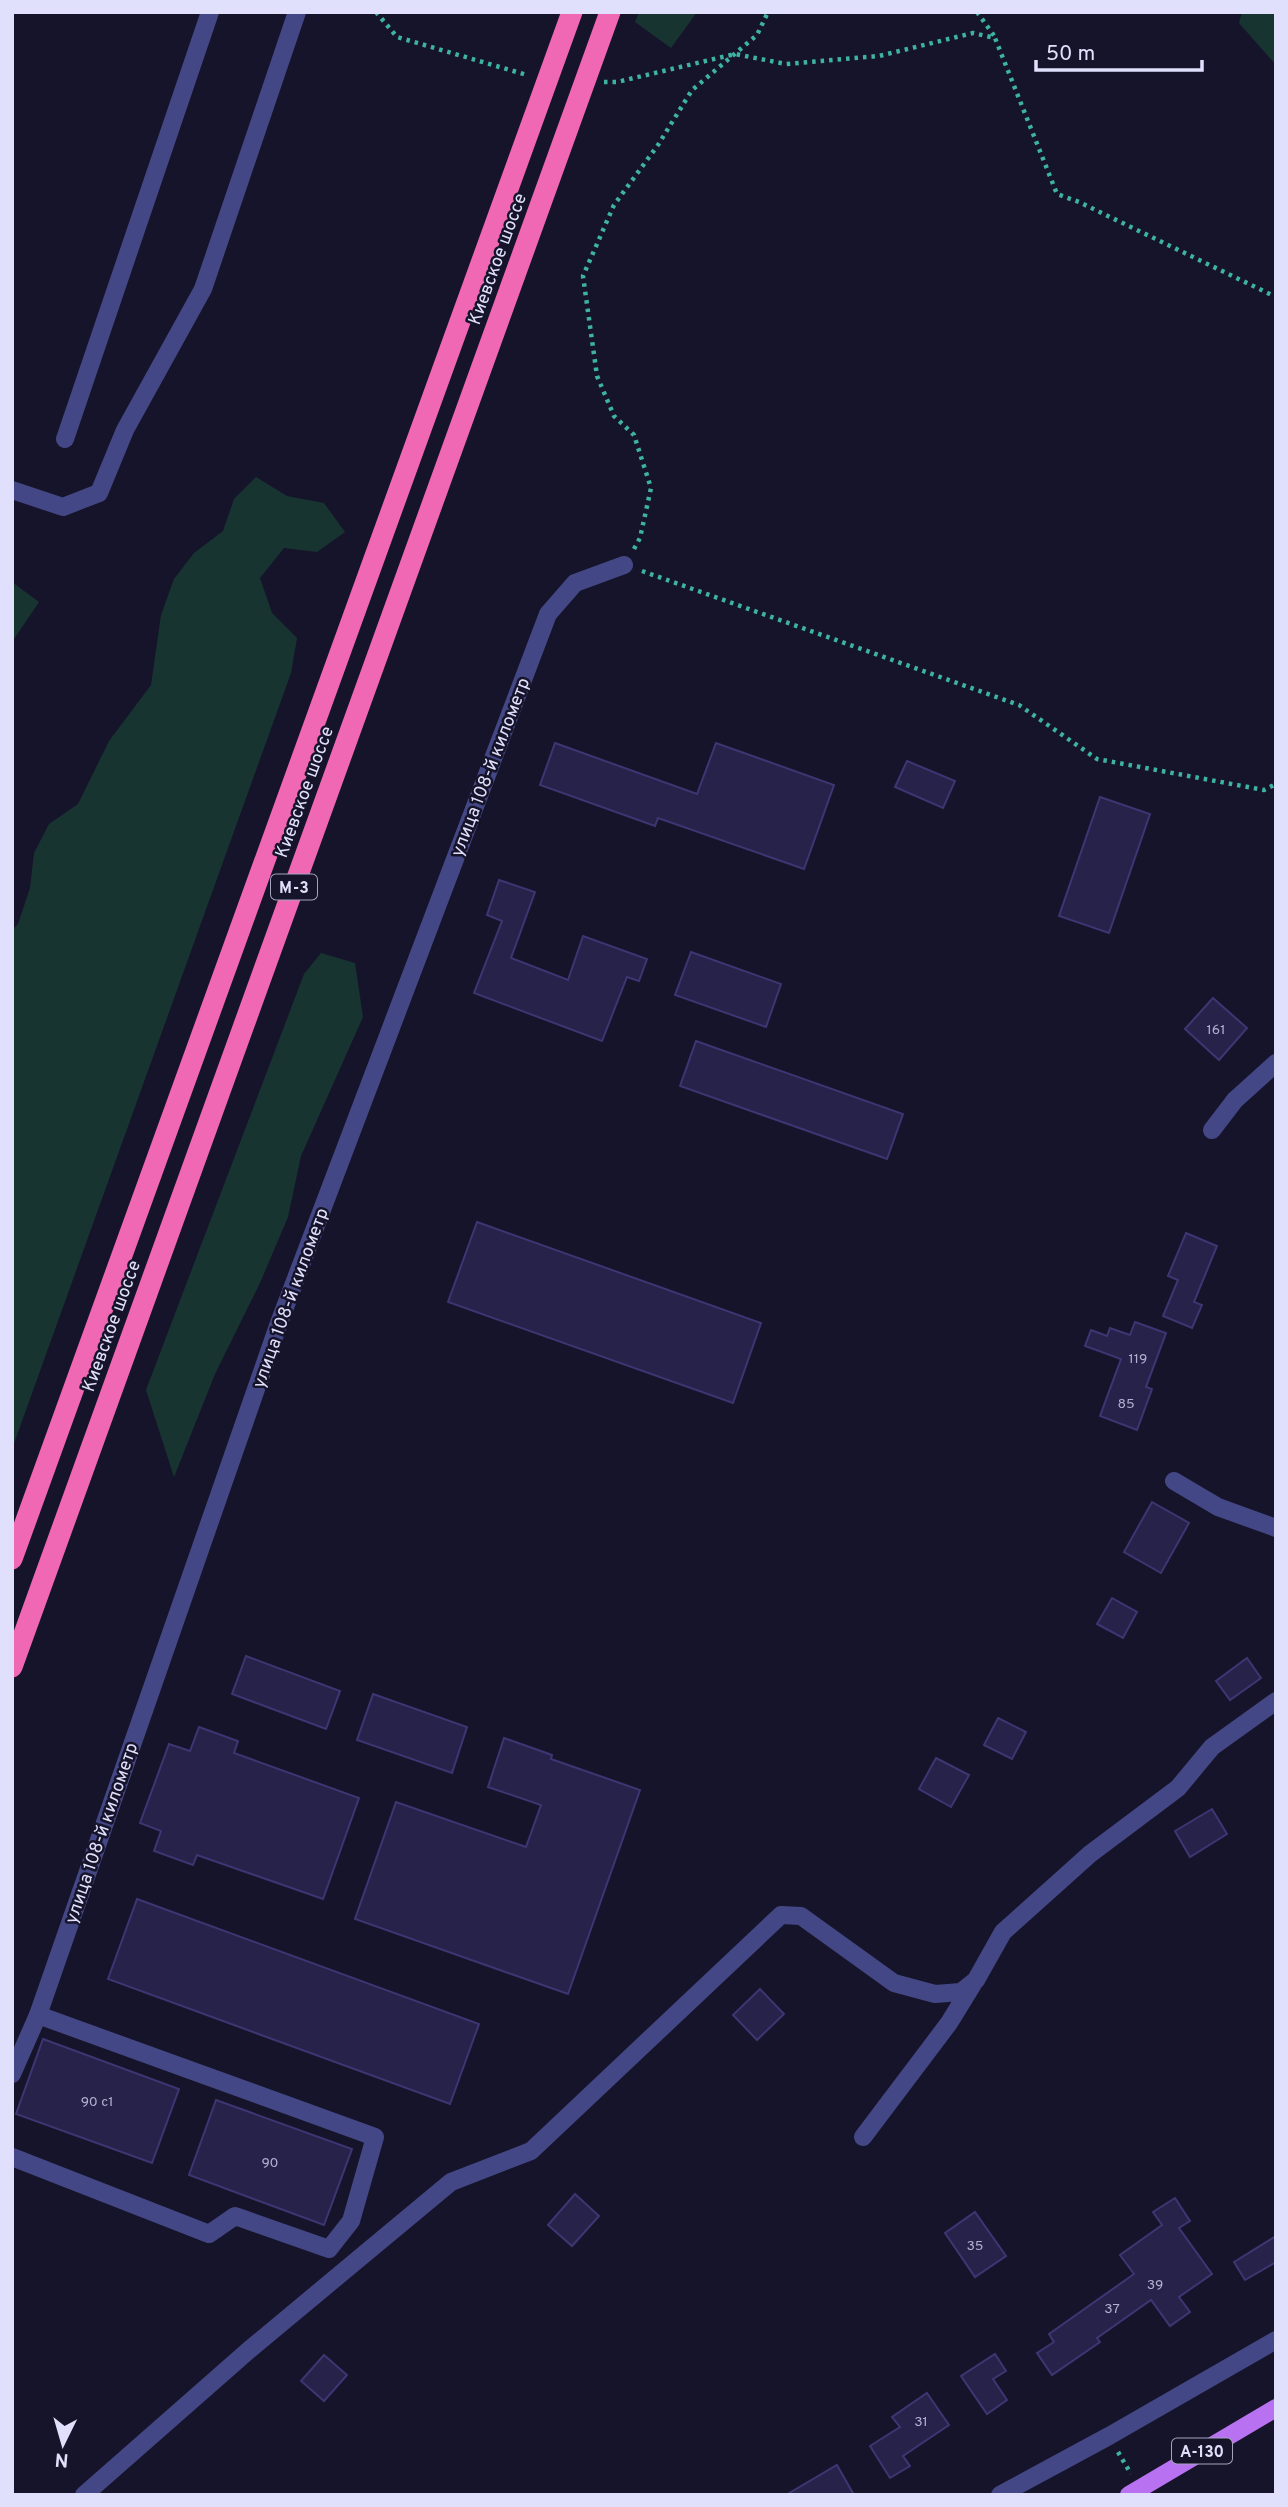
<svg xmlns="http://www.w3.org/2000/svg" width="1288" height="2507" viewBox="0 0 1288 2507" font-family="Overpass,sans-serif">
<rect width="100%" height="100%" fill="#16142a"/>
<g fill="#183431">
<path d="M639,12H697L671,48L635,22Z"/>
<path d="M1242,12H1276V65L1239,23Z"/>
<path d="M256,477L287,496L324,503L345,532L317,552L284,548L260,578L272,613L297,638L291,673L12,1449V930L18,924L30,888L34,853L49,824L78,804L109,741L151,685L161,615L174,579L194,553L223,531L234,499Z"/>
<path d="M12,582L39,602L12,642Z"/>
<path d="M321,953L355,963L363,1017L301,1156L288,1217L260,1283L215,1374L174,1477L146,1390L304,974Z"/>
</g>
<g fill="#27224a" stroke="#3d3673" stroke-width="2">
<path d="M555,743L697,794L716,743L834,785L804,869L658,818L655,826L540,785Z"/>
<path d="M907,761L955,781L943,808L895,787Z"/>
<path d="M1100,797L1150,814L1109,933L1059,916Z"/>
<path d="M499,880L535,892L511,958L568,980L583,936L647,959L639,981L627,977L602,1041L474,993L502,921L487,915Z"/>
<path d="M691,952L781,984L766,1027L675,995Z"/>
<path d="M1213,998L1247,1028L1219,1060L1185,1029Z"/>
<path d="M696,1041L903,1114L887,1159L680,1086Z"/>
<path d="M477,1222L761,1323L733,1403L448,1302Z"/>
<path d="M1186,1233L1217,1246L1194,1302L1202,1305L1192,1328L1163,1316L1178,1280L1168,1276Z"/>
<path d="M1135,1322L1166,1333L1146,1387L1152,1389L1137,1430L1100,1416L1121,1359L1085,1346L1091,1330L1107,1336L1110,1328L1130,1335Z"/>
<path d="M1152,1502L1189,1523L1161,1573L1124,1552Z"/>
<path d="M1112,1598L1137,1612L1123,1638L1097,1624Z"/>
<path d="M246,1656L340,1691L326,1729L232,1694Z"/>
<path d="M1247,1658L1261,1678L1230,1700L1216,1681Z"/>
<path d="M373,1694L467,1727L452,1773L357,1740Z"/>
<path d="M998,1718L1026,1732L1012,1759L984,1745Z"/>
<path d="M199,1727L238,1741L234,1753L359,1798L323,1899L197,1855L193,1865L154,1851L161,1831L140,1823L169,1744L190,1751Z"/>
<path d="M504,1738L552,1755L551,1759L640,1790L568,1994L355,1919L396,1802L526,1847L541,1805L488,1787Z"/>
<path d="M936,1758L969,1775L951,1807L919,1789Z"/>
<path d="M1212,1809L1227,1834L1190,1857L1175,1831Z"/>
<path d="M137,1899L479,2024L450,2104L108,1979Z"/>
<path d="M760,1989L784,2014L757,2040L733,2015Z"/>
<path d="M43,2039L179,2089L152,2163L16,2114Z"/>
<path d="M216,2100L352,2149L324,2225L189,2175Z"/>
<path d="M575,2194L599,2216L572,2246L548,2225Z"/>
<path d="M1175,2198L1190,2221L1179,2228L1212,2274L1179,2297L1190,2312L1170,2326L1151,2300L1097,2338L1100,2342L1052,2375L1037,2353L1054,2342L1049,2334L1134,2274L1120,2255L1162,2225L1153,2212Z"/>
<path d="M975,2212L1006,2256L975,2277L945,2233Z"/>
<path d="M1276,2236V2262L1245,2280L1234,2262Z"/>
<path d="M995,2354L1006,2371L993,2379L1007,2400L987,2414L961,2376Z"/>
<path d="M324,2355L347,2375L324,2401L301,2381Z"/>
<path d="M927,2393L949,2425L903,2456L910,2466L890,2478L870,2446L900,2427L892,2417Z"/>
<path d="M837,2465L854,2495H786Z"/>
</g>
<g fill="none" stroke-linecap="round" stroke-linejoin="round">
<g stroke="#3eb3a2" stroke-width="4.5" stroke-dasharray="3.5 5" stroke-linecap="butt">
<path d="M376,12L397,37L527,75"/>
<path d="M977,12L995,37"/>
<path d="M604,82H617L735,54L786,64L879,56L973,33L995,38L1057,194L1079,202L1276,297"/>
<path d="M634,549L640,538L651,488L634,435L614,416L597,376L583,276L614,205L658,145L692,90L757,35L768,12"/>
<path d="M642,571L1019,705L1097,759L1264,790L1276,784"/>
<path d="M1118,2452L1131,2474"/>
</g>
<g stroke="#444785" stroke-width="18">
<path d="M65,439L210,12"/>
<path d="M12,490L63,507L99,493L125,430L203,289L297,12"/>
<path d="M1212,1130L1235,1100L1276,1063"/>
<path d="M1174,1481L1218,1507L1276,1528"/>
<path d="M12,2074L38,2015L279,1323L548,614L575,583L624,565"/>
<path d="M863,2137L949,2023L973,1984"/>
<path d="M12,2157L209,2234L235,2216L329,2249L351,2221L375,2137L38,2015"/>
<path d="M84,2495L249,2350L451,2182L531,2151L781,1915L801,1916L894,1983L935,1994L961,1992L976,1980L1003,1932L1090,1854L1178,1788L1212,1747L1276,1701"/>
<path d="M1000,2495L1109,2436L1276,2340"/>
</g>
<path stroke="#b872f1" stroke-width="18" d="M1129,2495L1276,2408"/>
<g stroke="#f067b4" stroke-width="21">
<path d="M12,1559L572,12"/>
<path d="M12,1667L610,12"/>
</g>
</g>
<g text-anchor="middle" stroke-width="5" stroke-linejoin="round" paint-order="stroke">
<g font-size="14" fill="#b2b0d0">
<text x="1216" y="1034">161</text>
<text x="1138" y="1363">119</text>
<text x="1126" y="1408">85</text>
<text x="97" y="2106">90 с1</text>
<text x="270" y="2167">90</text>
<text x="975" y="2250">35</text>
<text x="1155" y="2289">39</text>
<text x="1112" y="2313">37</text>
<text x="921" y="2426">31</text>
</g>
<g fill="#16142a" stroke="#a4a3bd" stroke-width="2">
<rect x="271" y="874.5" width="46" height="25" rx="5"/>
<rect x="1172" y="2438.5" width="60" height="25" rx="5"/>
</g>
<g font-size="16" font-weight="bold" fill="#e1e0fc">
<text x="294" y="893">М-3</text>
<text x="1202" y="2457">А-130</text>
</g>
<g font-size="18" fill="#e1e0fc" stroke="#16142a">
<text transform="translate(497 259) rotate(-70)" y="6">Киевское шоссе</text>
<text transform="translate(490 767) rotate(-69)" y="6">улица 108-й километр</text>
<text transform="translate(304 792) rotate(-70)" y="6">Киевское шоссе</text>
<text transform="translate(290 1298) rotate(-70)" y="6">улица 108-й километр</text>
<text transform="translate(111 1326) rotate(-70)" y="6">Киевское шоссе</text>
<text transform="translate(101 1833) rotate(-71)" y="6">улица 108-й километр</text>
</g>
</g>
<rect width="1288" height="2507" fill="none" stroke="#e1e0fc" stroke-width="28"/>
<g transform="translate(63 2444) rotate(185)" stroke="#16142a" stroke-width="5" paint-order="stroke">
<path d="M0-5L12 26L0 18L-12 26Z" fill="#e1e0fc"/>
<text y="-10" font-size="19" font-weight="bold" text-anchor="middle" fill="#e1e0fc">N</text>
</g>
<path d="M1036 60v10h166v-10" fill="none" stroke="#e1e0fc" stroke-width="3.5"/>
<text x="1046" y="60" font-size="21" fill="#e1e0fc" stroke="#16142a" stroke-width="5" paint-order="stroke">50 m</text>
</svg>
